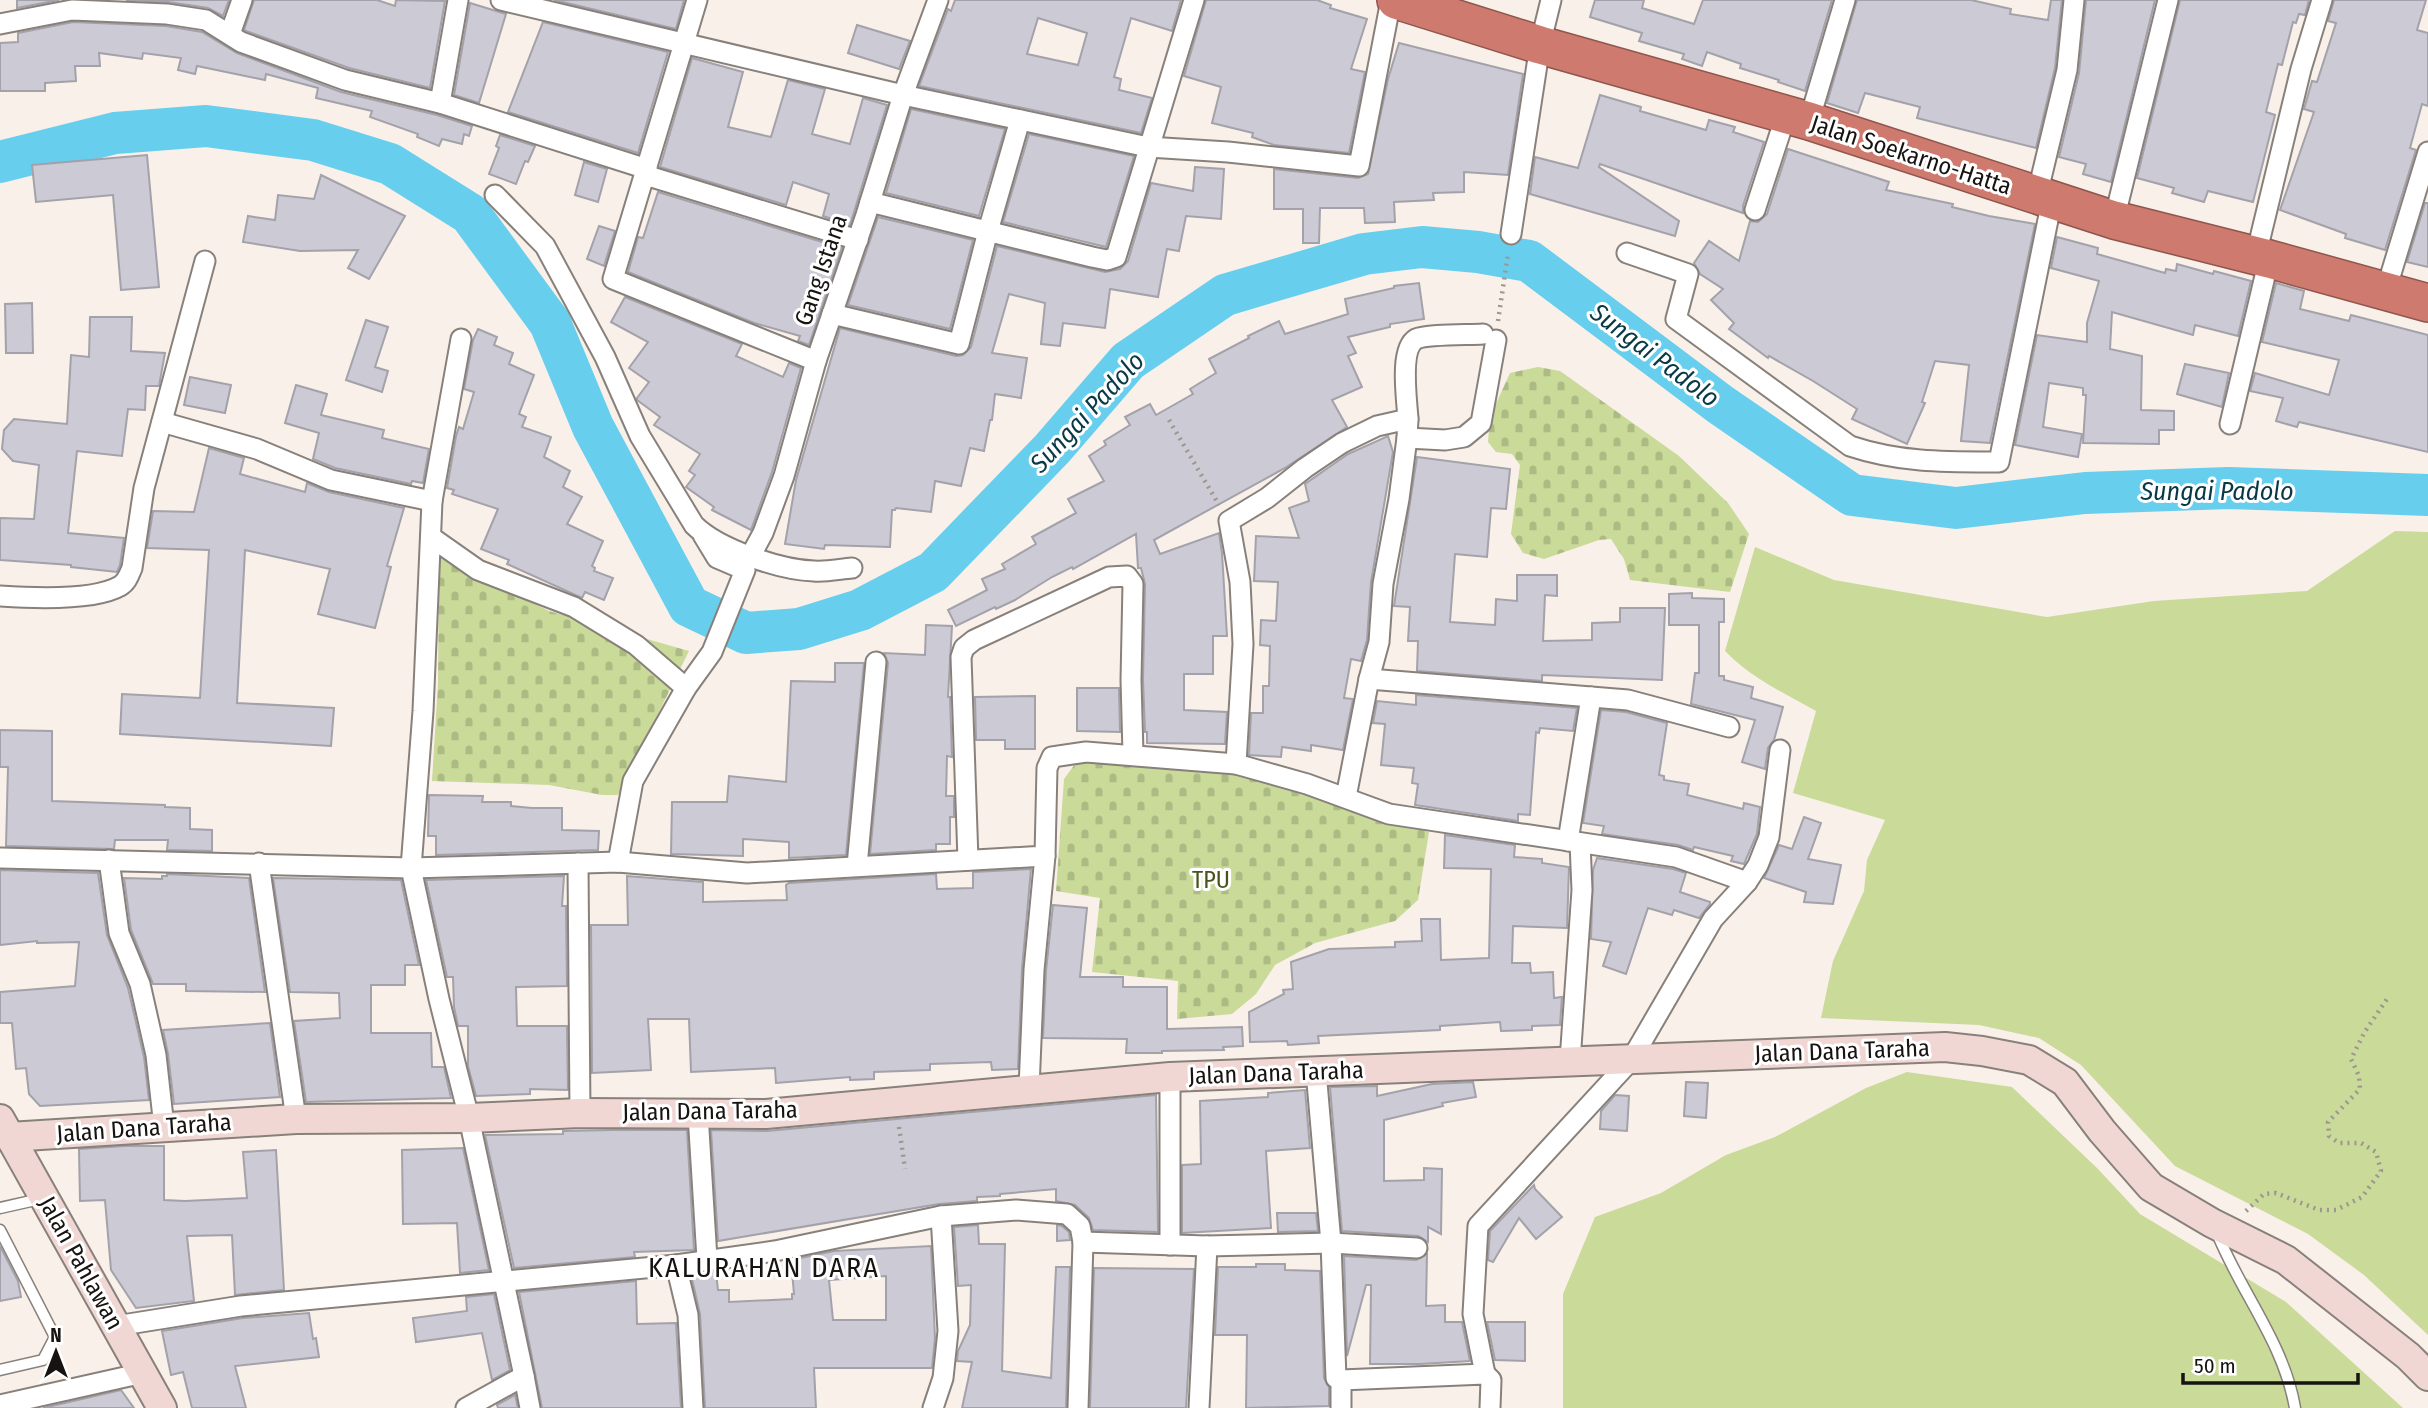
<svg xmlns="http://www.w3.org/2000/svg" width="2428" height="1408" viewBox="0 0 2428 1408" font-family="'Fira Sans Condensed',sans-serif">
<defs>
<pattern id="cemetery-stones" width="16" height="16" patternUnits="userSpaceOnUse" patternTransform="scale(1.75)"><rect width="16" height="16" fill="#c9da99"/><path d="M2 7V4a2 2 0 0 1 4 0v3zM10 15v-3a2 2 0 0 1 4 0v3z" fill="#acba83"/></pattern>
<pattern id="water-rules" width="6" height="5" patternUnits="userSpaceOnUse" patternTransform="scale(1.75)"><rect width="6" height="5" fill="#68ceee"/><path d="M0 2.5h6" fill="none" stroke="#59b0cb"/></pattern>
</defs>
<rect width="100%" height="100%" fill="#f9f0e9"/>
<g fill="#c9da99">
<path d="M2395,531L2428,532V1335L2364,1275L2308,1234L2175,1166L2081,1065L2039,1038L1979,1025L1821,1018L1833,961L1864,891L1867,860L1885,820L1793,793L1816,711C1784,693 1751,678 1725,651L1755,547L1834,580L2047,617L2154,601L2307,591Z"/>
<path d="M1907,1072L2012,1087L2097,1168L2140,1214L2286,1302L2403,1408H1563V1294L1595,1217L1661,1193L1726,1155L1775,1137L1866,1088Z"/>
</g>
<g fill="url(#cemetery-stones)">
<path d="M1538,367L1560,371L1679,456L1728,503L1749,534L1730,592L1630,580L1624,559L1611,539L1599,540L1544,559L1523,553L1511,534L1520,465L1512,454L1496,452L1488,442L1490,417L1510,373Z"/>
<path d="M439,555L549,611L689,651L618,795H602L549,785L432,781L438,683Z"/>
<path d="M1098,759L1281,781L1321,800L1429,832L1418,900L1395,921L1315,943L1275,965L1256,994L1232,1014L1177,1019L1178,981L1092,972L1100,898L1056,891L1064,779L1075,764Z"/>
</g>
<path fill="url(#water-rules)" d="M115,133L0,173V143Z"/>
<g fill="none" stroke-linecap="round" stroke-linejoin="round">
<path stroke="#68ceee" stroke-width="42" d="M0,162L115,133L206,126L313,140L390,164L470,214L550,323L593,427L689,606L746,633L799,629L860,610L933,572L1052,449L1128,361L1225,295L1364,254L1422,247L1478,252L1529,261L1721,405L1852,495L1956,508L2085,493L2229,488L2428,495"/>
</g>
<g fill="#cccad4" stroke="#a3a1aa" stroke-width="2" fill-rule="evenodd">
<path d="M17,0H59L17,8Z"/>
<path d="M126,0H229L223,16L208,8L168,2Z"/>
<path d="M254,0H377L395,6L396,0L445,1L430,88L349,68L246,31L244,30Z"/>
<path d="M554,0H684L676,29Z"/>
<path d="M955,0H1181L1172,31L1131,18L1114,77L1121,79L1119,90L1152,98L1141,133L919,86L948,9L951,11ZM1038,18L1087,33L1078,65L1027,54Z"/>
<path d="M1206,0H1317L1331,5L1330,8L1367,19L1351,69L1365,72L1349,153L1274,145L1252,137L1253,133L1212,123L1221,87L1184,76Z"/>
<path d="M1595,0H1644L1642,8L1694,24L1703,0H1832L1805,91L1778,82L1779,80L1740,68L1741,64L1707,52L1702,66L1682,59L1684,54L1639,41L1642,33L1590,17Z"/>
<path d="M1857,0H1971L2011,9L2010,14L2048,20L2051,0H2062L2055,68L2036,148L1917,118L1920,107L1865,93L1858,113L1827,103Z"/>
<path d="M2086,0H2155L2111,182L2083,174L2086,164L2059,157L2079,73Z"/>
<path d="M2180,0H2309L2305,15L2299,14L2296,23L2293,22L2282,65L2278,64L2266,112L2275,115L2253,202L2208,191L2204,202L2172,193L2174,188L2137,178Z"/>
<path d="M2334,0H2426L2417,30L2428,33V106L2422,104L2410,148L2416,150L2385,250L2345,238L2346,234L2280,210L2314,112L2304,109L2312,81L2317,82L2336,23L2328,21Z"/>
<path d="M470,3L506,14L479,103L454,95Z"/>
<path d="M73,22L166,26L202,32L237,53L341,92L437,115L472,126L469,136L464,134L462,144L442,139L439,146L417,137L418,134L370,117L372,111L316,98L318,88L266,74L265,80L197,66L195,74L178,70L181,58L143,53L142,59L99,53L100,66H75L76,81L45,83V91H0V43L18,42V33Z"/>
<path d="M543,22L668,52L638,153L508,112Z"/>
<path d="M857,25L910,41L899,69L848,53Z"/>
<path d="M1399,43L1523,74L1508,175L1464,172V192L1433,193L1434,200L1394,202L1395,222L1365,223L1364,208H1320L1319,243H1303V209H1274V169L1358,178L1368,174L1388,79Z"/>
<path d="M692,58L743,72L728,127L771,137L788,80L825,89L812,134L850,144L863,98L887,105L850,225L823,216L829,194L793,182L786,205L660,167Z"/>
<path d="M1600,95L1641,107L1640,111L1706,130L1709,120L1735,127L1733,132L1764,142L1743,206V213L1600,164L1599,167L1679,221L1675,236L1530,194L1535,157L1578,168Z"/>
<path d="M911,109L1005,129L979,216L886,193Z"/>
<path d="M1029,134L1134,156L1106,247L1003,222Z"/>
<path d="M500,135L535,146L528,162L525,161L516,184L489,174L499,148L496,146Z"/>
<path d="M1788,149L1889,182L1886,190L1953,204L1952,207L1989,216L2035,224L1990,443L1961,441L1969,365L1935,361L1922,402L1925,403L1907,444L1852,419L1857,409L1813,381L1769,356L1768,358L1729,329L1734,323L1711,300L1723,289L1700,274L1694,263L1709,241L1739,261L1750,221L1758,222L1767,214Z"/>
<path d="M147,155L159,287L121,290L113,195L36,202L32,165Z"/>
<path d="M584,162L607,169L598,202L575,195Z"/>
<path d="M1195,167L1224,169L1221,219L1186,216L1179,251L1167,249L1158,297L1110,289L1105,328L1063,323L1060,346L1041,344L1045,303L1009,294L992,353L1027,358L1021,398L995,394L992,420H990L984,451L970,448L961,486L935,481L931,512L896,508L895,510H892L890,547L825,545L824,549L785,544L796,480L840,328L956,356L963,355L971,347L997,246L1105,272L1120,269L1128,261L1151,183L1193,191Z"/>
<path d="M321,175L405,216L369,279L348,268L358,250L300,251L243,242L248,216L275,220L278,195L314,199Z"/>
<path d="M658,192L842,248L809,345L798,341L800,336L754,323L628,272L638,237L643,238Z"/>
<path d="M2425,203H2428V267L2407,262Z"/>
<path d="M878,217L973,240L950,329L848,305Z"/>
<path d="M599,226L615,231L604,266L587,259Z"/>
<path d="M2057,237L2098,248L2097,254L2165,273L2166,269L2176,271L2177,264L2213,274L2214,271L2251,281L2238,336L2195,325L2193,335L2112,312L2110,349L2142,356L2141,410L2174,411V430H2159V444L2083,443L2086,395H2083V388L2049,383L2043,427L2082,434L2078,457L2015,445L2037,335L2087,342V323L2099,281L2051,268Z"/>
<path d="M1419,283L1424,319L1390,324V327L1348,337L1356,353L1348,356L1362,387L1332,400L1347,427L1285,468L1154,540L1160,554L1219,533L1222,553L1227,636H1213V674H1184V710L1227,712L1225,744L1147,743V732H1145L1143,680L1145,584L1141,568H1138L1136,534L1073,569L1072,567L1052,577L1015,600L996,609L995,607L956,626L948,610L987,590L982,579L1005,569L1002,564L1036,544L1032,537L1076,513L1068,499L1104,481L1089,456L1106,445L1104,441L1130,425L1125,417L1150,404L1156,415L1193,394L1190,389L1216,373L1209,359L1249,338L1248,336L1279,321L1285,334L1348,314L1345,299L1394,288V286Z"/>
<path d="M2276,283L2304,291L2300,309L2349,321L2351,315L2428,335V452L2299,422L2297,427L2276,421L2283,398L2250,391L2255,373L2329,395L2339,360L2262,342Z"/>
<path d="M625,297L742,344L736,356L783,377L789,363L801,368L772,472L751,530L712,510L714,507L686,487L695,475L689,471L700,454L654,425L660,417L637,400V398L649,382L629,368L648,342L611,322Z"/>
<path d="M32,303L33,353H6L5,304Z"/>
<path d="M90,317H132L131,351L165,353L159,386H146L145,410L128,409L122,456L77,451L68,533L124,538L120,565L117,572L71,567V565L0,560V518L34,519L39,465L13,461L2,449L4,430L14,419L67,424L71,355L89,357Z"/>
<path d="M366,320L388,327L375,367L388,371L382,392L346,380Z"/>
<path d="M478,329L497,337L494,345L513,353L509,364L534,375L519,414L526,417L522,427L551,437L544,457L570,471L563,487L582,497L567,524L603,541L592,566L595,568L594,571L613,578L604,600L585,592L582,598L507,564L509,560L481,549L498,509L452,494L454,490L447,488L456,436L459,427L463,429L474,392L464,389L473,340Z"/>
<path d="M2185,364L2229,373L2222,407L2177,394Z"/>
<path d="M190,377L231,385L225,413L184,405Z"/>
<path d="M296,385L327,394L321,415L384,430L382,438L429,449L423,483L412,481L411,484L335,468L313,459L319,433L285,423Z"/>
<path d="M1388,436L1393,452L1371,582L1367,640L1361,661L1351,659L1344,698L1353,699L1343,750L1311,745V751L1282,747L1281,757L1249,755L1251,713H1263V686H1269L1270,646L1260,645L1261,620L1276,621L1278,582L1254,581L1256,536L1299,538L1289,508L1309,501L1305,484L1348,454Z"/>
<path d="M209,448L244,458L240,474L305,492L307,483L329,492L404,508L387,566L391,567L375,628L318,614L330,569L245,550L237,703L334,708L331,746L120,734L122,694L200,698L209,550L147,548L153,511L194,512Z"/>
<path d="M1417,457L1510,469L1506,509L1491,508L1487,557L1455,554L1450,622L1495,625L1496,599L1517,601V575H1557V596L1545,595L1543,641L1592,640V623L1620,622V608H1665L1662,680L1542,675V681L1417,671L1418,641H1408L1410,607L1394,606Z"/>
<path d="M1692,593V598L1724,599V622H1719V676H1724V680L1753,687L1751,698L1783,707L1774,740L1768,748L1765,769L1742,762L1755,720L1691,704L1695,673H1699V625H1669V594Z"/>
<path d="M926,625L952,626L948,697H950L952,757L947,756L946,796H954V817H950V844H936V850L870,854L888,663L884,653L925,655Z"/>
<path d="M835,663H864L846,855L789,858V842L743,839V856L671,854L672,802H727L729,776L786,782L791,681L835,682Z"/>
<path d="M1077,688H1119L1120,732L1077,731Z"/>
<path d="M1416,695L1577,708L1573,731L1540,728L1539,733L1536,732L1530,815L1518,814V821L1415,805L1418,784L1412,783L1414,768L1381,765L1385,724L1373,723L1377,701L1416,705Z"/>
<path d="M1035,696V749H1005V740H976L975,697Z"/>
<path d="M1601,710L1626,712L1667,723L1659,775L1664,776V780L1689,784L1687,795L1743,809L1744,803L1760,807L1757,834L1744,864L1731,861L1733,856L1694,847L1693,850L1678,845L1602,834L1604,826L1583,823Z"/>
<path d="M0,730L52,731V801L165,805V807L190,808V829L212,830V851L167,850L168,840H115L114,849L6,846L8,767H0Z"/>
<path d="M429,795L483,796L482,802H511V806L532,808H562V830L599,831L598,850L436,855V836H428Z"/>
<path d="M1804,817L1821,823L1808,859L1841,865L1833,904L1804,902L1806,892L1764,878L1779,845L1792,849Z"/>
<path d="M1445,835L1515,845L1514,857L1542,859V863L1569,867L1567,928L1513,926L1512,963H1530L1531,973L1553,972L1554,998L1562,997L1560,1025L1532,1026V1030L1501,1031L1500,1022L1440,1026V1030L1318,1036L1319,1043L1288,1045L1287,1041L1250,1042L1249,1012L1284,994L1283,990L1293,989L1291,962L1329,949L1395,947V942L1422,941L1421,919H1440L1441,960L1489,958L1491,869L1444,868Z"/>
<path d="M1597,858L1673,869L1686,873L1680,892L1710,902V904L1699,918L1674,910L1672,915L1648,908L1626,974L1603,966L1611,942L1591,939L1593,870Z"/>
<path d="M1031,869L1022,969L1018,1069L992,1070L991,1062L930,1064V1070L874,1072V1079L850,1080V1077L776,1083L775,1068L691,1072L689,1019H648L651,1070L592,1073L591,925H628L627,876L703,882V902L787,900L786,885L789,883L936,874L937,889L973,888V872Z"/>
<path d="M0,870L98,873L107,935L128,988L144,1057L149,1100L40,1106L29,1094L26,1068L16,1069L12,1023H0V992L75,986L79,942L37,943V941L0,945Z"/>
<path d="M167,874L249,878L265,992L186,991V984H153L131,930L124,878L162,879V876H167Z"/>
<path d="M564,876L562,906H566L567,986L516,987L517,1026H567L568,1090L530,1089V1094L476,1096L468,1066V1026H458L454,1007L453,977H447L426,880Z"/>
<path d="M273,878L401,880L419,965H405V985H371V1033H431L432,1067H444L451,1098L306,1102L294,1021L340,1018L339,993L290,992Z"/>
<path d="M1053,905L1087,908L1080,977H1123V987H1167V1029L1242,1027L1243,1046L1223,1047L1224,1050L1162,1051V1053H1126L1127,1039L1043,1038L1046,971Z"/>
<path d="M270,1023L280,1097L174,1104L168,1054L163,1030Z"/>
<path d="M1473,1082L1476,1097L1442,1103L1443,1106L1384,1120V1181L1424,1180V1168L1442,1169L1441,1234L1428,1227V1242L1418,1236L1342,1231L1330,1087L1377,1086V1096L1432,1084Z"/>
<path d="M1686,1082L1708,1083L1706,1118L1684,1116Z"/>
<path d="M1305,1090L1310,1148L1266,1151L1271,1228L1182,1233V1165L1201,1164L1200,1101L1268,1097V1093Z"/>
<path d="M1156,1095L1158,1232L1093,1230L1089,1218L1075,1205L1056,1201V1189L1000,1194V1196L977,1197V1201L939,1204L718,1241L711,1130L767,1131Z"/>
<path d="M1615,1095L1629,1096L1627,1131L1600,1129L1601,1111Z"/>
<path d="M613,1130H687L694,1250L634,1252L635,1257L514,1268L485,1135L563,1134V1131Z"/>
<path d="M124,1146H164V1200L185,1201L247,1198L243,1152L276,1150L284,1290L235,1295L232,1235L187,1236L194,1301L136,1308L111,1270L105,1200L80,1201L79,1149Z"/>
<path d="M463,1148L489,1270L460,1273L457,1223L403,1224L402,1150Z"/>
<path d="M1534,1185L1535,1189L1562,1217L1536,1239L1519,1218L1493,1262L1488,1260L1490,1231Z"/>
<path d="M1277,1213H1316L1318,1231L1278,1232Z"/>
<path d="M978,1225L979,1244H1005L1002,1371L1051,1378L1056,1267H1070L1066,1408H962L972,1362L957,1361L958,1351L970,1325L971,1285L958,1286L954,1227Z"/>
<path d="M1057,1225L1062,1226L1069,1232L1070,1240L1057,1241Z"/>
<path d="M0,1246L18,1281L21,1297L0,1301Z"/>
<path d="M931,1246L935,1338L932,1368H814L816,1408H705L700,1314L691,1275L716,1272L718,1290H729V1302L792,1299V1294H794L791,1260L834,1251ZM886,1276V1320H833L829,1280Z"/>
<path d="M1427,1254L1426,1306L1445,1305V1322H1462L1470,1361L1420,1364H1370L1371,1285H1366L1347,1356L1344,1256L1416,1260Z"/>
<path d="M1256,1264H1285V1270L1320,1271L1324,1378L1329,1387V1406L1246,1408L1247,1335H1215L1218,1267H1256Z"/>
<path d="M1094,1268L1194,1269L1186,1408H1090Z"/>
<path d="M636,1281L637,1324L676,1323L681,1408H542L519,1292Z"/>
<path d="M494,1294L510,1370L492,1380L482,1333L416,1342L413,1318L467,1311L466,1297Z"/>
<path d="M309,1313L313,1339L316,1338L319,1357L235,1366L246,1408H192L183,1372L171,1375L162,1331L243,1318Z"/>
<path d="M1487,1322H1525V1361L1495,1360Z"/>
<path d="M121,1390L134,1408H43Z"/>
<path d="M515,1395L518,1408H498L497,1405Z"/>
</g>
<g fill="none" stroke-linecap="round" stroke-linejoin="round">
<g stroke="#88807a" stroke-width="13">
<g id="lane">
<path d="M0,1208L40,1199"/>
<path d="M0,1230L55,1337L43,1360L0,1370"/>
<path d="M2217,1233C2241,1293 2284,1343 2295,1408"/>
</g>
</g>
<g stroke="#88807a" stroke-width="23">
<g id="street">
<path d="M501,0L903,95L1148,147L1228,152L1359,166L1391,0"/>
<path d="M697,0L613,279L816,361"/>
<path d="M0,24L72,10L167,14L206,20L241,42L345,80L440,103L647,169"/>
<path d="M230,34L242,0"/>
<path d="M440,103L458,0"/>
<path d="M1809,121L1845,0"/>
<path d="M645,175L858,240"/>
<path d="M495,195L545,246L605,357L640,436L694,525C718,549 780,570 814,571C826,572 840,569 852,568"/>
<path d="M2037,195L2067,70L2074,0"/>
<path d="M870,202L1092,257L1107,260L1116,257L1194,0"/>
<path d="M1755,210L1786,115"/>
<path d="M2114,220L2168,0"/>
<path d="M1511,234L1540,45L1551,0"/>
<path d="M1627,253L1688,274L1676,319L1850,446C1901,463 1947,462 1999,462L2052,200"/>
<path d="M2256,255L2301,69L2322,0"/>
<path d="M2386,290L2428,152"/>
<path d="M832,314L959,344L988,231L1020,120"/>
<path d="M461,339L432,501L423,711L411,868L439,999L469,1118L524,1376L466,1408"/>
<path d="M1408,419C1407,401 1399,349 1416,339C1427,334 1468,335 1483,334"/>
<path d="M162,422L257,449L331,480L432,501"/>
<path d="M2230,424L2269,259"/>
<path d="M431,537L478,570L574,607L636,645L686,688"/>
<path d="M751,555L763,533L784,476L816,361L866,215L903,95L938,0"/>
<path d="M0,596C30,598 94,601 120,586C127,582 129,575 132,568L144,488L205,261"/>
<path d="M1369,679L1628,700L1729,727"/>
<path d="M1236,764L1243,644L1240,582L1229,521L1267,498L1305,468L1342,443L1377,426L1408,419L1407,438"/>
<path d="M1346,797L1369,679L1379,642L1383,584L1399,499L1407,438L1445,440L1464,437L1481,423L1496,340"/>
<path d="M1568,841L1591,697"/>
<path d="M0,858L411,868L618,862L747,873L1045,856L1047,768L1052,757L1086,752L1236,764L1307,784L1389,814L1676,857L1747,882"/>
<path d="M109,860L119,933L140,984L156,1055L164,1127"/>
<path d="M968,860L961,657L964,648L974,640L1109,577L1127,576L1133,584L1131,680L1133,754"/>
<path d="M618,862L633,781L686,688L712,652L745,570L717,558L703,535"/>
<path d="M259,863L296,1119"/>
<path d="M578,863L580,1113"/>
<path d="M857,866L876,662"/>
<path d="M1570,1061L1582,890L1580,843"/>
<path d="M1316,1071L1331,1243L1336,1378L1341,1380L1485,1374L1491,1380L1490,1408"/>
<path d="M1029,1088L1034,970L1045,856"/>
<path d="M698,1114L707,1259"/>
<path d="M1170,1245V1077"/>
<path d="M676,1265L688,1315L693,1408"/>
<path d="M116,1326L241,1306L676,1265L775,1251L941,1216L1016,1210L1067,1214L1080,1226L1083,1242L1207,1246L1331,1243L1417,1248"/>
<path d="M1485,1374L1473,1314L1478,1226L1631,1060L1713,919L1747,882L1758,865L1769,837L1780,750"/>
<path d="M524,1376L530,1408"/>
<path d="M0,1405L143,1373"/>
<path d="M933,1408L943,1378L948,1331L941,1216"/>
<path d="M1078,1408L1083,1242"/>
<path d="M1199,1408L1207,1246"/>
<path d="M1341,1408V1380"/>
</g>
</g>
<g stroke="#88807a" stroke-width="32">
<g id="secondary">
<path d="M0,1119L162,1408"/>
<path d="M9,1137L296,1119L469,1118L580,1113L766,1114L1170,1077L1945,1047L1982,1051L2029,1060L2065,1082L2102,1131L2151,1187L2212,1223L2286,1260L2408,1356L2428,1376"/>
</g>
</g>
<g stroke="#8e564d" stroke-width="40">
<path id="highway" d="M1396,0L1540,45L1809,121L2114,220L2269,259L2428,303"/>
</g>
<g stroke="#9d9691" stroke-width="4.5" stroke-dasharray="2 5" stroke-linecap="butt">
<path d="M1498,321L1508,254"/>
<path d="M1169,420L1219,505"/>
<path d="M899,1127L905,1169"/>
<path d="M2246,1211L2264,1194L2276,1193L2319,1210H2336L2362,1197L2381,1171L2376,1152L2361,1143H2339L2329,1136L2328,1122L2360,1089L2359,1076L2351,1059L2364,1033L2389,996"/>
</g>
<use href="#lane" stroke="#fff" stroke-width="10"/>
<use href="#street" stroke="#fff" stroke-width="19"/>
<use href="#secondary" stroke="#f0d7d4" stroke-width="28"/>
<use href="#highway" stroke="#ce7a6e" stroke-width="37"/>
</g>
<g text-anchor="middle" stroke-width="6" stroke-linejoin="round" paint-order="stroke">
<g font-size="24" fill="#161311" stroke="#fff">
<text transform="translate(1911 155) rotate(18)" y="8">Jalan Soekarno-Hatta</text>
<text transform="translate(821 270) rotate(-71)" y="8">Gang Istana</text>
<text transform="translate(1842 1051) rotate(-2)" y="8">Jalan Dana Taraha</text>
<text transform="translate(1276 1073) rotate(-2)" y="8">Jalan Dana Taraha</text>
<text transform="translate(710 1111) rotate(-1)" y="8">Jalan Dana Taraha</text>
<text transform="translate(144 1128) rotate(-4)" y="8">Jalan Dana Taraha</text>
<text transform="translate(81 1263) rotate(61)" y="8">Jalan Pahlawan</text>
</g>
<g font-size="24" fill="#47531b" stroke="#fff">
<text x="1211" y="888">TPU</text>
</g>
<g font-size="26" font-style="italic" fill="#083946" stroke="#fff">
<text transform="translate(1655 355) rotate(37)" y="9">Sungai Padolo</text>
<text transform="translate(1087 412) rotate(-47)" y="9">Sungai Padolo</text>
<text x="2217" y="500">Sungai Padolo</text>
</g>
<g font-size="28" letter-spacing="2" fill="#161311" stroke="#fff">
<text x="764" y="1277">KALURAHAN DARA</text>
</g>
</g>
<g transform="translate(56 1352)" stroke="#ffffff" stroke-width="5" paint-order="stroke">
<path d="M0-5L12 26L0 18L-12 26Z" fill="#161311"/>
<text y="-10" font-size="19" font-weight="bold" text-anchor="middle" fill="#161311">N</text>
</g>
<path d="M2183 1373v10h175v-10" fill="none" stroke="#161311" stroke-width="3.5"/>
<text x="2194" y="1373" font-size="21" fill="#161311" stroke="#ffffff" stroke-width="5" paint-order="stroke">50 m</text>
</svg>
